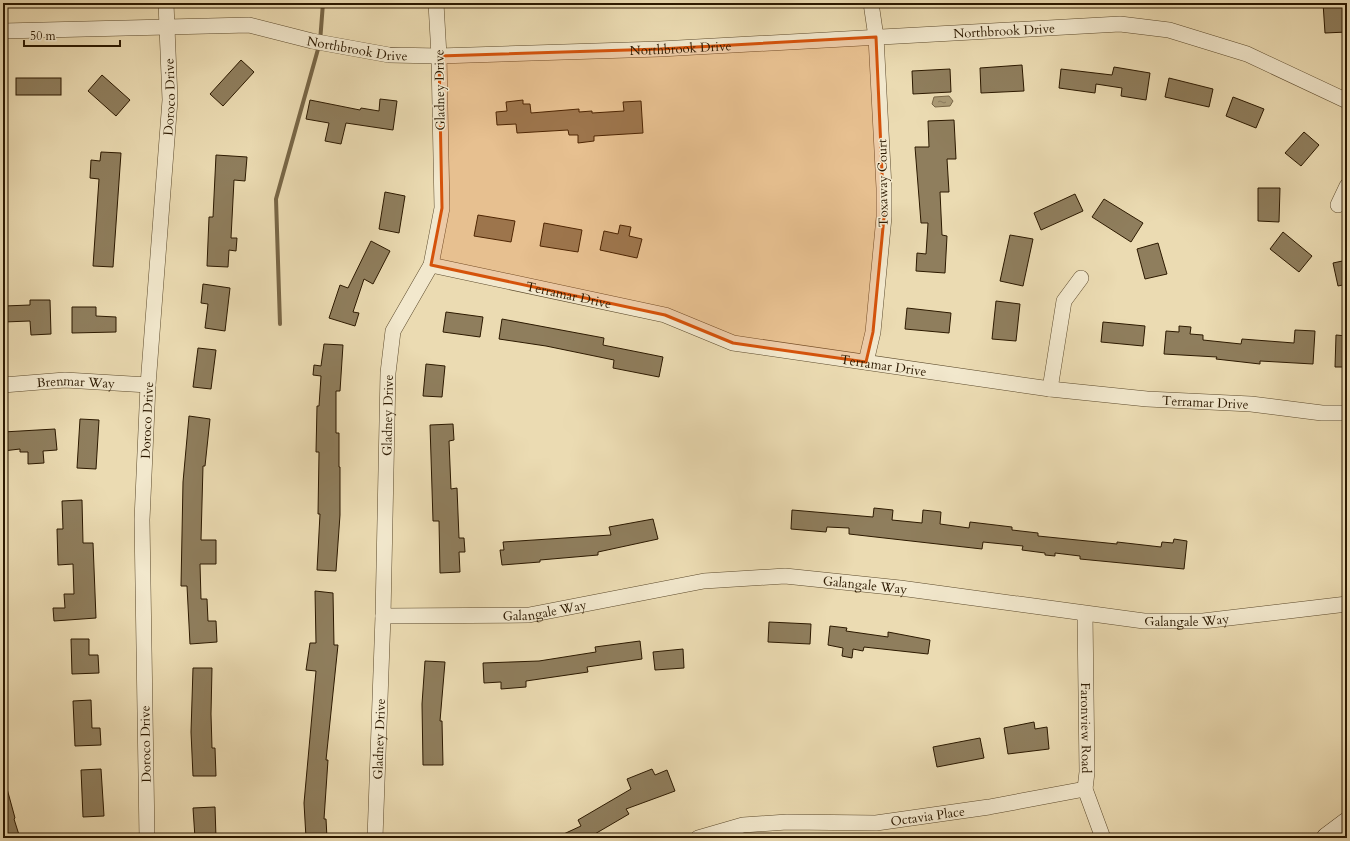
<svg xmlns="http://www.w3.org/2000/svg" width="1350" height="841" viewBox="0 0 1350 841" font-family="Cardo,serif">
<defs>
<pattern id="water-ripples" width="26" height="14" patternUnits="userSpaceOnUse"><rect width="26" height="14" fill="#aa9975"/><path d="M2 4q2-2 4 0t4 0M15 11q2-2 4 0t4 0" fill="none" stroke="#8b7c5e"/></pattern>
</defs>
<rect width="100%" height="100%" fill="#ebdbb2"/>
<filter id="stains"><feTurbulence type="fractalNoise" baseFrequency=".005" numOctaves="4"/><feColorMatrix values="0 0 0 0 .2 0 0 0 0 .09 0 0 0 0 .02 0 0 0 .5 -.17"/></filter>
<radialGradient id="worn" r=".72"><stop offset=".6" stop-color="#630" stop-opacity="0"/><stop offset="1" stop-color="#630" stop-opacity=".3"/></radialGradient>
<path fill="url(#water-ripples)" stroke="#786646" d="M949,96L953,101L950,106L935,107L932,104L934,97Z"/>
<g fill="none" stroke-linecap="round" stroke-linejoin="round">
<path stroke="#786646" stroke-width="4" d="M280,324L276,199L320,42L323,3"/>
</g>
<g fill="#8f7e5d" stroke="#2c1900">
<path d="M1323,3H1347V32L1325,33Z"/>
<path d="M241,60L254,72L223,106L210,94Z"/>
<path d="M1022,65L1024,91L981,93L980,68Z"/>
<path d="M1114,67L1150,73L1146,100L1121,96L1122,88L1096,84L1095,93L1059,88L1061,69L1112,75Z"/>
<path d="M950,69L951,92L913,94L912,71Z"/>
<path d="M102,75L130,100L116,116L88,91Z"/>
<rect x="16" y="78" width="45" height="17"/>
<path d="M1169,78L1213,89L1209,107L1165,97Z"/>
<path d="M1233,97L1264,109L1256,128L1226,116Z"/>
<path d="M380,99L397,101L393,130L346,123L341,144L325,141L329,123L306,119L310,100L360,110L361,108L379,111Z"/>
<path d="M523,100V104H530L531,113L579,109V112L592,111V113L624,111L623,102L641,101L643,133L594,136V141L578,143V135H569L568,130L517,133L516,124L497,125L496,112L507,111L506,102Z"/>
<path d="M954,120L956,159H947L949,192H940L942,235L947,236L945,273L916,271L917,253L926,254L928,223H921L915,147H929L928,121Z"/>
<path d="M1304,132L1319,145L1301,166L1285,153Z"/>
<path d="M101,152L121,153L113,267L93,266L99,179L90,178L91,160L100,161Z"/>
<path d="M216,155L247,157L245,181L234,180L231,238H237L236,251L229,250L228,267L207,266L209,217H213Z"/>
<path d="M1258,188H1280L1279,222L1258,221Z"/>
<path d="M385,192L405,196L399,233L379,229Z"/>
<path d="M1075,194L1083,211L1041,230L1034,213Z"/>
<path d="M1104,199L1143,223L1131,242L1092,217Z"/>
<path d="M478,215L515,221L511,242L474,236Z"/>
<path d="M544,223L582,230L578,252L540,246Z"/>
<path d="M620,225L631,227L629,236L642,239L637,258L600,250L604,231L618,234Z"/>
<path d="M1283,232L1312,256L1299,272L1270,249Z"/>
<path d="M1010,235L1033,239L1023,286L1000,281Z"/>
<path d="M371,241L390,251L373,284L364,279L353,312L359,313L355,326L329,318L340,285L348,288Z"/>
<path d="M1158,243L1167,274L1145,279L1137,249Z"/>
<path d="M1347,260V284L1338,286L1333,263Z"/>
<path d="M203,284L230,288L225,331L205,328L208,304L201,303Z"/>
<path d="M30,300H50L51,334L31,335L30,321L4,322V306L30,305Z"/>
<path d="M996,301L1020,304L1016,341L992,339Z"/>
<path d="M72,307H96V316L116,317V332L72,333Z"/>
<path d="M907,308L951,313L949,333L905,329Z"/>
<path d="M446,312L483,317L480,337L443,332Z"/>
<path d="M502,319L604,338L603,345L663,357L659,377L613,368L614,360L546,346L499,339Z"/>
<path d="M1103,322L1145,326L1143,346L1101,342Z"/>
<path d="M1179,326L1191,327L1190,334L1203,335V340L1241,344L1242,339L1294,343L1295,330L1315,331L1313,364L1260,361V364L1216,359L1217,357L1164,354L1166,331L1179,332Z"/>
<path d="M1336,335L1347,336V367H1335Z"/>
<path d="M324,344L343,345L340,391H336V433H339V467H340V515L336,571L317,570L320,514H318L319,452H316L317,406H319L321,376L313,375L314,365L321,366Z"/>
<path d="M198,348L216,350L211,389L193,387Z"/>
<path d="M426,364L445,366L442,397L423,396Z"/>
<path d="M189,416L210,419L205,466H203L201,540H216V564H200L201,599H207L208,621H216L217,642L190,644L187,586H181L183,482Z"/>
<path d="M80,419L99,420L96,469L77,468Z"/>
<path d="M453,424L454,440L449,441L451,489L457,488L459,538H464L465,552H459L460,572L440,573L439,521H433L430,425Z"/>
<path d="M55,429L57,450L43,451L44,463L28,464V452H20V449L3,451V432Z"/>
<path d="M82,500L83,543H93L96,618L54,621L53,608H65L64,594H74L73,564L58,565L57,529H63L62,501Z"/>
<path d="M874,508L893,510L892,520L922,523L923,510L941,512L940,524L969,528L970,522L1012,527V530L1038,533V536L1117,544V542L1161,547L1162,542L1173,543L1174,539L1187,541L1184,569L1080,559V556L1055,553V556L1045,555V553L1022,550L1023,546L983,542L982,549L849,534V528L827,527L826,532L791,529L792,510L873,517Z"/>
<path d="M653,519L658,539L598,552V555L540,560V562L502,565L500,550H504L503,542L611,535L609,527Z"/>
<path d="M315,591L333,593L334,645H338L326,760H328L324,819H326L327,838H306L304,803L316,671L306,670L310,643H316Z"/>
<path d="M769,622L811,624L810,644L768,642Z"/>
<path d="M830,626L847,628L846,631L888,637V632L930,640L928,654L864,647L863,651L853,649L852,658L842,656L843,648L828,645Z"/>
<path d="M71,639H89V655H98L99,673L72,674Z"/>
<path d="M640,641L642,659L587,667L588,672L526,681V687L501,689V682L484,683L483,663L539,661L596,652L595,647Z"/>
<path d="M683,649L684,668L655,670L653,652Z"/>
<path d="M425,661L445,662L440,721H442L443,765H423L422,704Z"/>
<path d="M193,668H212L211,714L212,748H215L216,776H193L191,732Z"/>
<path d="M91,700L92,728H100L101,745L75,746L73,701Z"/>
<path d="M1034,722L1035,729L1047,727L1049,749L1008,754L1004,728Z"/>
<path d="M980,738L984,758L937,767L933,747Z"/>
<path d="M101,769L104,816L83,817L81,770Z"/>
<path d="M652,769L655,775L667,770L675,791L626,809L629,814L588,838H555L581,826L578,820L631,789L627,779Z"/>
<path d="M6,785L15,818L14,819L20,838H3V786Z"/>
<path d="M215,807L216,838H195L193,808Z"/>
</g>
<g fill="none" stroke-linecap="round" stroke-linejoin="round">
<g stroke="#5c4a2c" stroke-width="16">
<g id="street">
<path id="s1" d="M3,31L249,25L312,41L389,55L439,56L660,49L1120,24L1169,30L1247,54L1347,101"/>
<path d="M1338,205L1347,186"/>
<path id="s2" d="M431,265L665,315L733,343L1050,389L1147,399L1251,404L1322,413H1347"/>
<path d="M866,362L873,332L884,217V188L876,37L871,3"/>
<path id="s3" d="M3,385L65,380L148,385"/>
<path d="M1050,389L1064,301L1081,278"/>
<path id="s4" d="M1085,614L1087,772L1085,789L1103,838"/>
<path id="s5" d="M383,616L529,615L704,581L785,576L900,588L1144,621H1203L1347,604"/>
<path id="s6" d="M147,838L142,520L148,385L170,100L166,3"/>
<path id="s7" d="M375,838L383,616L388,373L393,331L431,265L442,208L439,56L436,3"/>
<path id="s8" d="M698,838L743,825L787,822L876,823L989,807L1085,789"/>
</g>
</g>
<g stroke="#2c1900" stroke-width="22">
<path id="secondary" d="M1327,838L1347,823"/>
</g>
<use href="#street" stroke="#f2e8cd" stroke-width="15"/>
<use href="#secondary" stroke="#f2e8cd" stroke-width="21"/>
</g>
<path fill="#d5530b" fill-opacity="0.2" stroke="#d5530b" stroke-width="3" stroke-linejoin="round" d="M876,37L884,217L873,332L866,362L733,343L665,315L431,265L442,208L439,56L660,49Z"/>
<g text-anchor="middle" stroke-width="3" stroke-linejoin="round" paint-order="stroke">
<g font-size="13" fill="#2c1900" stroke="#f2e8cd">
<text dy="5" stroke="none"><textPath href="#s1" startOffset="1005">Northbrook Drive</textPath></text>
<text dy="5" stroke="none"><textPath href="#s1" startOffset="357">Northbrook Drive</textPath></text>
<text dy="5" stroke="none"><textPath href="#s1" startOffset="681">Northbrook Drive</textPath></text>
<text transform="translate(439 90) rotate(-91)" y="5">Gladney Drive</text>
<text dy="5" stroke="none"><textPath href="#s6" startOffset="742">Doroco Drive</textPath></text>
<text transform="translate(882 183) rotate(-91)" y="5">Toxaway Court</text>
<text dy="5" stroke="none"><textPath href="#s2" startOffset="141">Terramar Drive</textPath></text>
<text dy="5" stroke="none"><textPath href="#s2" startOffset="465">Terramar Drive</textPath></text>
<text dy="5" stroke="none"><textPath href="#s3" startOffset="73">Brenmar Way</textPath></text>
<text dy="5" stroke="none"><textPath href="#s2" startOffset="789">Terramar Drive</textPath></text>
<text dy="5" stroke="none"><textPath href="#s7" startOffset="423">Gladney Drive</textPath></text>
<text dy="5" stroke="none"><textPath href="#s6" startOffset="418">Doroco Drive</textPath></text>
<text dy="5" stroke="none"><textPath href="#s5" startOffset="486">Galangale Way</textPath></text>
<text dy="5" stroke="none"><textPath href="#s5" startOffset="162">Galangale Way</textPath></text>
<text dy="5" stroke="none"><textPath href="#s5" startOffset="810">Galangale Way</textPath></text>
<text dy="5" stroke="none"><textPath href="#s4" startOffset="114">Faronview Road</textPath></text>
<text dy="5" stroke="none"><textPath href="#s7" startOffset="99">Gladney Drive</textPath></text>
<text transform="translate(145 744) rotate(-91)" y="5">Doroco Drive</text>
<text dy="5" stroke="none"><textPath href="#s8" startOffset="232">Octavia Place</textPath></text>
</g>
</g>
<rect width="1350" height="841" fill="none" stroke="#ebdbb2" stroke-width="16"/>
<rect x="4" y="4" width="1342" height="833" fill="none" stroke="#2c1900" stroke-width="2"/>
<rect x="8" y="8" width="1334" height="825" fill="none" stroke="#2c1900"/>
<path d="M24 40v6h96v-6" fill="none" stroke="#2c1900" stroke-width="2"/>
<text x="30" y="40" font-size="12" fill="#2c1900" stroke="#f2e8cd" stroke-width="3" paint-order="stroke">50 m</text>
<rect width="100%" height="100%" filter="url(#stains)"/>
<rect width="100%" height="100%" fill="url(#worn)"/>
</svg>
